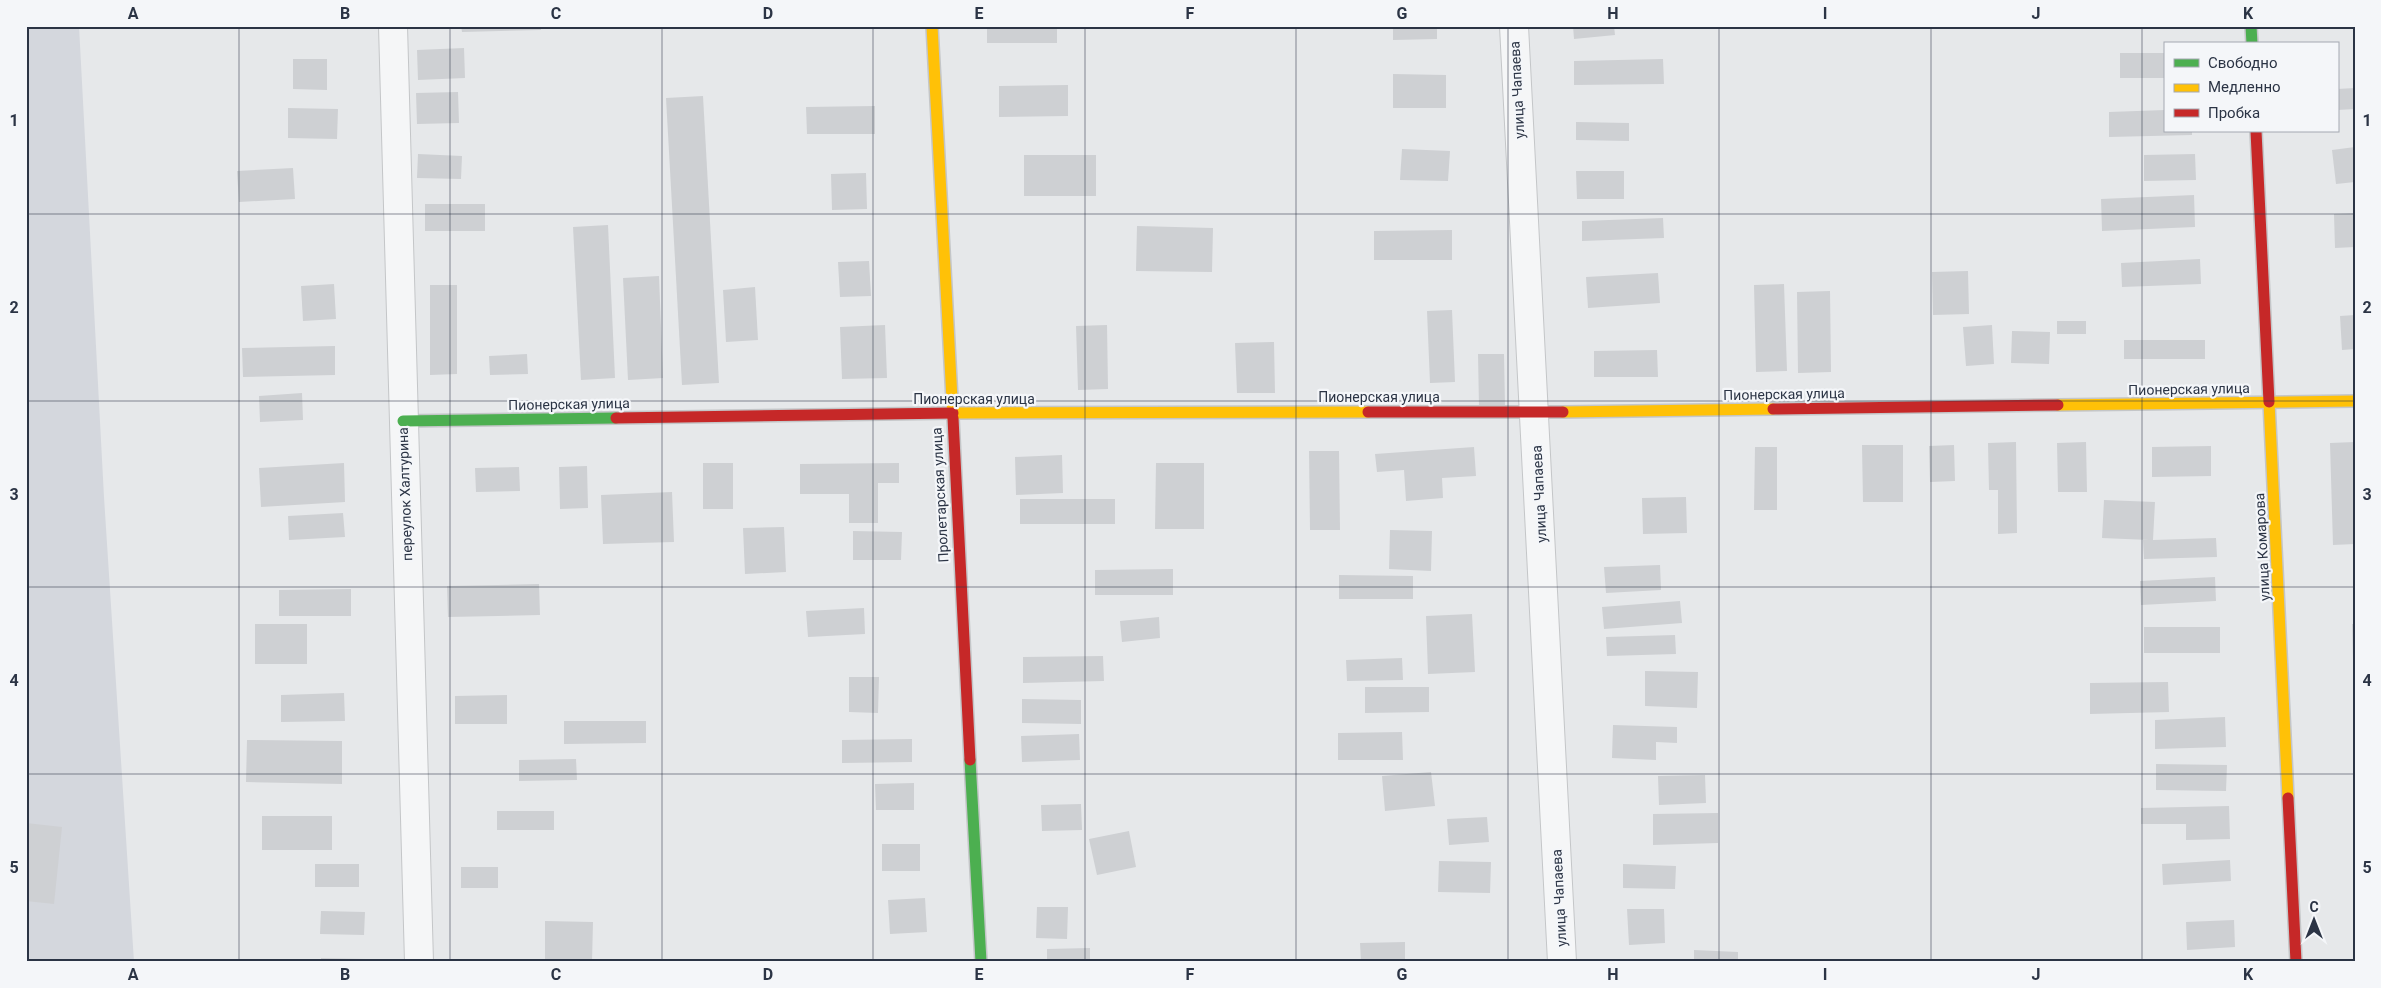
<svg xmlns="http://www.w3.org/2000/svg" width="2381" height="988" viewBox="0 0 2381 988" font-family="Roboto,sans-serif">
<rect width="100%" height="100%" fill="#e6e8ea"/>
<path fill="#d4d7dd" d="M26,26H79L104,497L134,962H26Z"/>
<g fill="#ced0d3">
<path d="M461,26H541V30L462,32Z"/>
<rect x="987" y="26" width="70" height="17"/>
<path d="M1393,26H1437V39L1393,40Z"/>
<path d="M1573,26H1614L1615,35L1574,39Z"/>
<rect x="2136" y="26" width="47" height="3"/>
<path d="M464,48L465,78L418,80L417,50Z"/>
<rect x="2120" y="53" width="45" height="25"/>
<path d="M293,59H327V90L293,89Z"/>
<path d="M1663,59L1664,84L1574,85V61Z"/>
<path d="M1393,74L1446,75V108H1393Z"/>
<path d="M1068,85V116L999,117V86Z"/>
<path d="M2355,88V109L2337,110V89Z"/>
<path d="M458,92L459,123L417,124L416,93Z"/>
<path d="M703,96L719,383L682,385L666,98Z"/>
<path d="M875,106V134H807L806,107Z"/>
<path d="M288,108L338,109L337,139L288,138Z"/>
<path d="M2165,110V131H2192V135L2109,137V112Z"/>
<path d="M1576,122L1629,123V141L1576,140Z"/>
<path d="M2355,147V182L2336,184L2332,150Z"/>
<path d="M1402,149L1450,151L1448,181L1400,180Z"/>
<path d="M418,154L462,156L461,179L417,178Z"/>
<path d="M2195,154L2196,180L2144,181V155Z"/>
<rect x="1024" y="155" width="72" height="41"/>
<path d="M293,168L295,199L239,202L237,171Z"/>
<path d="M1576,171H1624V199H1577Z"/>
<path d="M866,173L867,209L832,210L831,174Z"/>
<path d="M2194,195L2195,227L2102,231L2101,199Z"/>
<rect x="425" y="204" width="60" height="27"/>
<path d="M2355,213V247L2335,248L2334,214Z"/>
<path d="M1663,218L1664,238L1582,241V221Z"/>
<path d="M608,225L615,378L581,380L573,227Z"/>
<path d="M1137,226L1213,228L1212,272L1136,271Z"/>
<path d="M1452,230V260H1374V231Z"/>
<path d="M2200,259L2201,284L2122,287L2121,263Z"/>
<path d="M869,261L871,296L840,297L838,262Z"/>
<path d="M1968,271L1969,314L1933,315L1932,272Z"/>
<path d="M1658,273L1660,303L1588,308L1586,277Z"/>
<path d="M659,276L663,378L628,380L623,278Z"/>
<path d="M334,284L336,319L303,321L301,286Z"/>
<path d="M1784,284L1787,371L1756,372L1754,285Z"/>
<path d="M430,285H457V374L430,375Z"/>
<path d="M755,287L758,340L726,342L723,290Z"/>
<path d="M1830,291L1831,372L1798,373L1797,292Z"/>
<path d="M1452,310L1455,382L1430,383L1427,311Z"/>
<path d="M2355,315V349L2342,350L2340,316Z"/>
<rect x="2057" y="321" width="29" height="13"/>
<path d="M885,325L887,378L842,379L840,327Z"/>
<path d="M1107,325L1108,389L1078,390L1076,326Z"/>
<path d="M1992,325L1994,364L1966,366L1963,327Z"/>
<path d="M2012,331L2050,332L2049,364L2011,363Z"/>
<rect x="2124" y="340" width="81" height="19"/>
<path d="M1274,342L1275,393H1237L1235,343Z"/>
<path d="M335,346V375L243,377L242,348Z"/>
<path d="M1657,350L1658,377H1594V351Z"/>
<path d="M527,354L528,374L490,375L489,356Z"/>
<path d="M1478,354H1504L1505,407H1479Z"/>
<path d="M302,393L303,420L260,422L259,396Z"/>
<path d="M2016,442L2017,533L1998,534V490H1989L1988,443Z"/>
<path d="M2086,442L2087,492H2058L2057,443Z"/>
<path d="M2355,442V544L2333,545L2330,443Z"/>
<path d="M1862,445H1903V502H1863Z"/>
<path d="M1954,445L1955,481L1930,482L1929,446Z"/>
<path d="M2211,446V476L2152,477V447Z"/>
<path d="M1474,447L1476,476L1442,478L1443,498L1406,501L1404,470L1377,472L1375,454Z"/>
<path d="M1755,447H1777V510H1754Z"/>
<path d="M1309,451H1339L1340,530H1310Z"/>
<path d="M1062,455L1063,493L1016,495L1015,457Z"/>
<path d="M344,463L345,502L261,507L259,468Z"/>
<rect x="703" y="463" width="30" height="46"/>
<path d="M899,463V483H878V523H849V494H800V464Z"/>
<path d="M1156,463H1204V529H1155Z"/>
<path d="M587,466L588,508L560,509L559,467Z"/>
<path d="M519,467L520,491L476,492L475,468Z"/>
<path d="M672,492L674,542L603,544L601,495Z"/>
<path d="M1686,497L1687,533L1643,534L1642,498Z"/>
<rect x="1020" y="499" width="95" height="25"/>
<path d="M2104,500L2155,502L2153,540L2216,538L2217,557L2144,559L2143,540H2149L2102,538Z"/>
<path d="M343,513L345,537L289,540L288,516Z"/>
<path d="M784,527L786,572L745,574L743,528Z"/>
<path d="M1390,530L1432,531L1431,571L1389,569Z"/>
<path d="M853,531L902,532L901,560H853Z"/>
<path d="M1660,565L1661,590L1606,593L1604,567Z"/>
<path d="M1173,569V595H1095V570Z"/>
<path d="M1339,575L1413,576V599H1339Z"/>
<path d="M2215,577L2216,601L2141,605L2140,581Z"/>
<path d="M539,584L540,615L448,617L447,586Z"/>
<path d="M351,589V616H279V590Z"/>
<path d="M1680,601L1682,623L1604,629L1602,607Z"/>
<path d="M864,608L865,634L808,637L806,611Z"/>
<path d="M1472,614L1475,672L1428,674L1426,616Z"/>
<path d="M1159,617L1160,638L1122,642L1120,621Z"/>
<rect x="255" y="624" width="52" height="40"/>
<path d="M2352,624H2355V660H2353Z"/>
<rect x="2144" y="627" width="76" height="26"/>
<path d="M1675,635L1676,654L1607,656L1606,637Z"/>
<path d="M1103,656L1104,681L1023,683V657Z"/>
<path d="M1402,658L1403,680L1347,681L1346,660Z"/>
<path d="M1645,671L1698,672L1697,708L1645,706Z"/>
<path d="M849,677H879L878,713L849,712Z"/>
<path d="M2168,682L2169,712L2090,714V683Z"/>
<path d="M1365,687H1429V712L1365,713Z"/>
<path d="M344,693L345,721L281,722V695Z"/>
<path d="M507,695V724H455V696Z"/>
<path d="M1022,699L1081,700V724L1022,723Z"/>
<path d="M2225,717L2226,747L2155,749V720Z"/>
<path d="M564,721H646V743L564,744Z"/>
<path d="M1613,725L1677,727V743L1656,742V760L1612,758Z"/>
<path d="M1402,732L1403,760H1338V733Z"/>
<path d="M1079,734L1080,760L1022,762L1021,736Z"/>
<path d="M912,739V762L842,763V740Z"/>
<path d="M247,740L342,741V784L246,782Z"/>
<path d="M576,759L577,780L519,781V760Z"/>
<path d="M2156,764L2227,765L2226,791L2156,790Z"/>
<path d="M1431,772L1435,806L1385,811L1382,776Z"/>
<path d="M1705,775L1706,803L1659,805L1658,776Z"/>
<path d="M914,783V810H876L875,784Z"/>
<path d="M1081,804L1082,830L1042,831L1041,805Z"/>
<path d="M2229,806L2230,839L2186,840V824H2141V808Z"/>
<rect x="497" y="811" width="57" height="19"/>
<path d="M1718,813V843L1653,845V814Z"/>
<rect x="262" y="816" width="70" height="34"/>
<path d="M1487,817L1489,842L1449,845L1447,819Z"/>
<path d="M26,823L62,827L54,904L26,901Z"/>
<path d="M1129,831L1136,867L1097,875L1089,839Z"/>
<rect x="882" y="844" width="38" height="27"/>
<path d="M2230,860L2231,881L2163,885L2162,864Z"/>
<path d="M1439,861L1491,862L1490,893L1438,892Z"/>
<rect x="315" y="864" width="44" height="23"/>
<path d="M1623,864L1676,866L1675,889L1623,888Z"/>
<rect x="461" y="867" width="37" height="21"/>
<path d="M925,898L927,932L890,934L888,900Z"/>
<path d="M1037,907H1068L1067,939L1036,938Z"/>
<path d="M1627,909H1664L1665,943L1629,945Z"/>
<path d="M321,911L365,912L364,935L320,934Z"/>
<path d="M2234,920L2235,947L2187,950L2186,922Z"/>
<path d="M545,921L593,922L592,962H545Z"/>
<path d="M1405,942V962H1361L1360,943Z"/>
<path d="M1090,948V962H1047V949Z"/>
<path d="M1694,950L1738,952V962H1694Z"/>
<path d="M321,958L366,959V962H321Z"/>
</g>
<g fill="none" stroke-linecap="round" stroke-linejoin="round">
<g stroke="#c4c6c8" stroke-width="30">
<g id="street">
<path d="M393,26L419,962"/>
<path d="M1514,26L1562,962"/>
</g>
</g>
<g stroke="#c4c6c8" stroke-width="14">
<g id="fast">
<path d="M2251,26L2252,44"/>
<path d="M403,421L616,418"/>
<path d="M970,760L981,962"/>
</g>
</g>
<g stroke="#c4c6c8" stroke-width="14">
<g id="slow">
<path d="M932,26L953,418"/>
<path d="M2269,402L2288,798"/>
<path d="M2058,405L2355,401"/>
<path d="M1563,412L1773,409"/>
<path d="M953,413L1368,412"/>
</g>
</g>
<g stroke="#c4c6c8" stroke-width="14">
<g id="jam">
<path d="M2256,131L2269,402"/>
<path d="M1773,409L2058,405"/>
<path d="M1368,412H1563"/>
<path d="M616,418L953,413"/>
<path d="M953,418L970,760"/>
<path d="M2288,798L2296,962"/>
</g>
</g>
<use href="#street" stroke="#f5f6f7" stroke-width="28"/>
<use href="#fast" stroke="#4caf50" stroke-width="11"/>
<use href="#slow" stroke="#ffc107" stroke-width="11"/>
<use href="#jam" stroke="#c62828" stroke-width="11"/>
</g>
<path fill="none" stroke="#2b3445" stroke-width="1" stroke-opacity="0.55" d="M239,26V962M450,26V962M662,26V962M873,26V962M1085,26V962M1296,26V962M1508,26V962M1719,26V962M1931,26V962M2142,26V962M26,214H2355M26,401H2355M26,587H2355M26,774H2355"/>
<g text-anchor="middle" stroke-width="4.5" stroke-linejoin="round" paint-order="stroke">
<g font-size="14" fill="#2b3445" stroke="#f4f6f9">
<text transform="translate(1517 90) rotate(-93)" y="5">улица Чапаева</text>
<text transform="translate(2189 389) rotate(-1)" y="5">Пионерская улица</text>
<text transform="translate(1784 394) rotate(-1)" y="5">Пионерская улица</text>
<text x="1379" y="402">Пионерская улица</text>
<text x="974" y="404">Пионерская улица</text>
<text transform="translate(569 404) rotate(-1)" y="5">Пионерская улица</text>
<text transform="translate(405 494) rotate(-92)" y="5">переулок Халтурина</text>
<text transform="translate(1539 494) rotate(-93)" y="5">улица Чапаева</text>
<text transform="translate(940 495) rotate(-93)" y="5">Пролетарская улица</text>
<text transform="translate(2262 547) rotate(-93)" y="5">улица Комарова</text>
<text transform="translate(1559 898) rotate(-93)" y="5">улица Чапаева</text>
</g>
</g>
<rect width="2381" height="988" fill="none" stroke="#f4f6f9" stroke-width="55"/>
<rect x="2164" y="42" width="175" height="90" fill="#f4f6f9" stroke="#a4a8b1"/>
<rect x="2174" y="59" width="25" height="8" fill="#4caf50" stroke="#a4a8b1"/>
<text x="2208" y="68" font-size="15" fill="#2b3445">Свободно</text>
<rect x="2174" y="84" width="25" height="8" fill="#ffc107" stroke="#a4a8b1"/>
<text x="2208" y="92" font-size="15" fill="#2b3445">Медленно</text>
<rect x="2174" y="109" width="25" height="8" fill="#c62828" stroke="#a4a8b1"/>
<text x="2208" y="118" font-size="15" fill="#2b3445">Пробка</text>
<g transform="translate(2314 920)" stroke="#f4f6f9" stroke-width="4" paint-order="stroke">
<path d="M0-4L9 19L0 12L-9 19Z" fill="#2b3445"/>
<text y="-8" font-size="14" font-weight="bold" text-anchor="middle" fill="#2b3445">С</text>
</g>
<rect x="28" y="28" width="2326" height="932" fill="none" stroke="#2b3445" stroke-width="2"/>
<g font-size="16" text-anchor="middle" font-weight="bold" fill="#2b3445">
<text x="133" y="19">A</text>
<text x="345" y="19">B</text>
<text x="556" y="19">C</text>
<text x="768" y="19">D</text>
<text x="979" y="19">E</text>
<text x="1190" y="19">F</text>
<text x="1402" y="19">G</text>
<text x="1613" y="19">H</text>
<text x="1825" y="19">I</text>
<text x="2036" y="19">J</text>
<text x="2248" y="19">K</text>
<text x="14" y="126">1</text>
<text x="2367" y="126">1</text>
<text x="14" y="313">2</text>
<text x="2367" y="313">2</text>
<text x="14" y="500">3</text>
<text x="2367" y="500">3</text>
<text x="14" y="686">4</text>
<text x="2367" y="686">4</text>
<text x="14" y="873">5</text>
<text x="2367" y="873">5</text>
<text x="133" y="980">A</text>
<text x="345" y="980">B</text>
<text x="556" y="980">C</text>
<text x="768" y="980">D</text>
<text x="979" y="980">E</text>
<text x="1190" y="980">F</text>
<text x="1402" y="980">G</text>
<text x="1613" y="980">H</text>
<text x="1825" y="980">I</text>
<text x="2036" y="980">J</text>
<text x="2248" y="980">K</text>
</g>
</svg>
